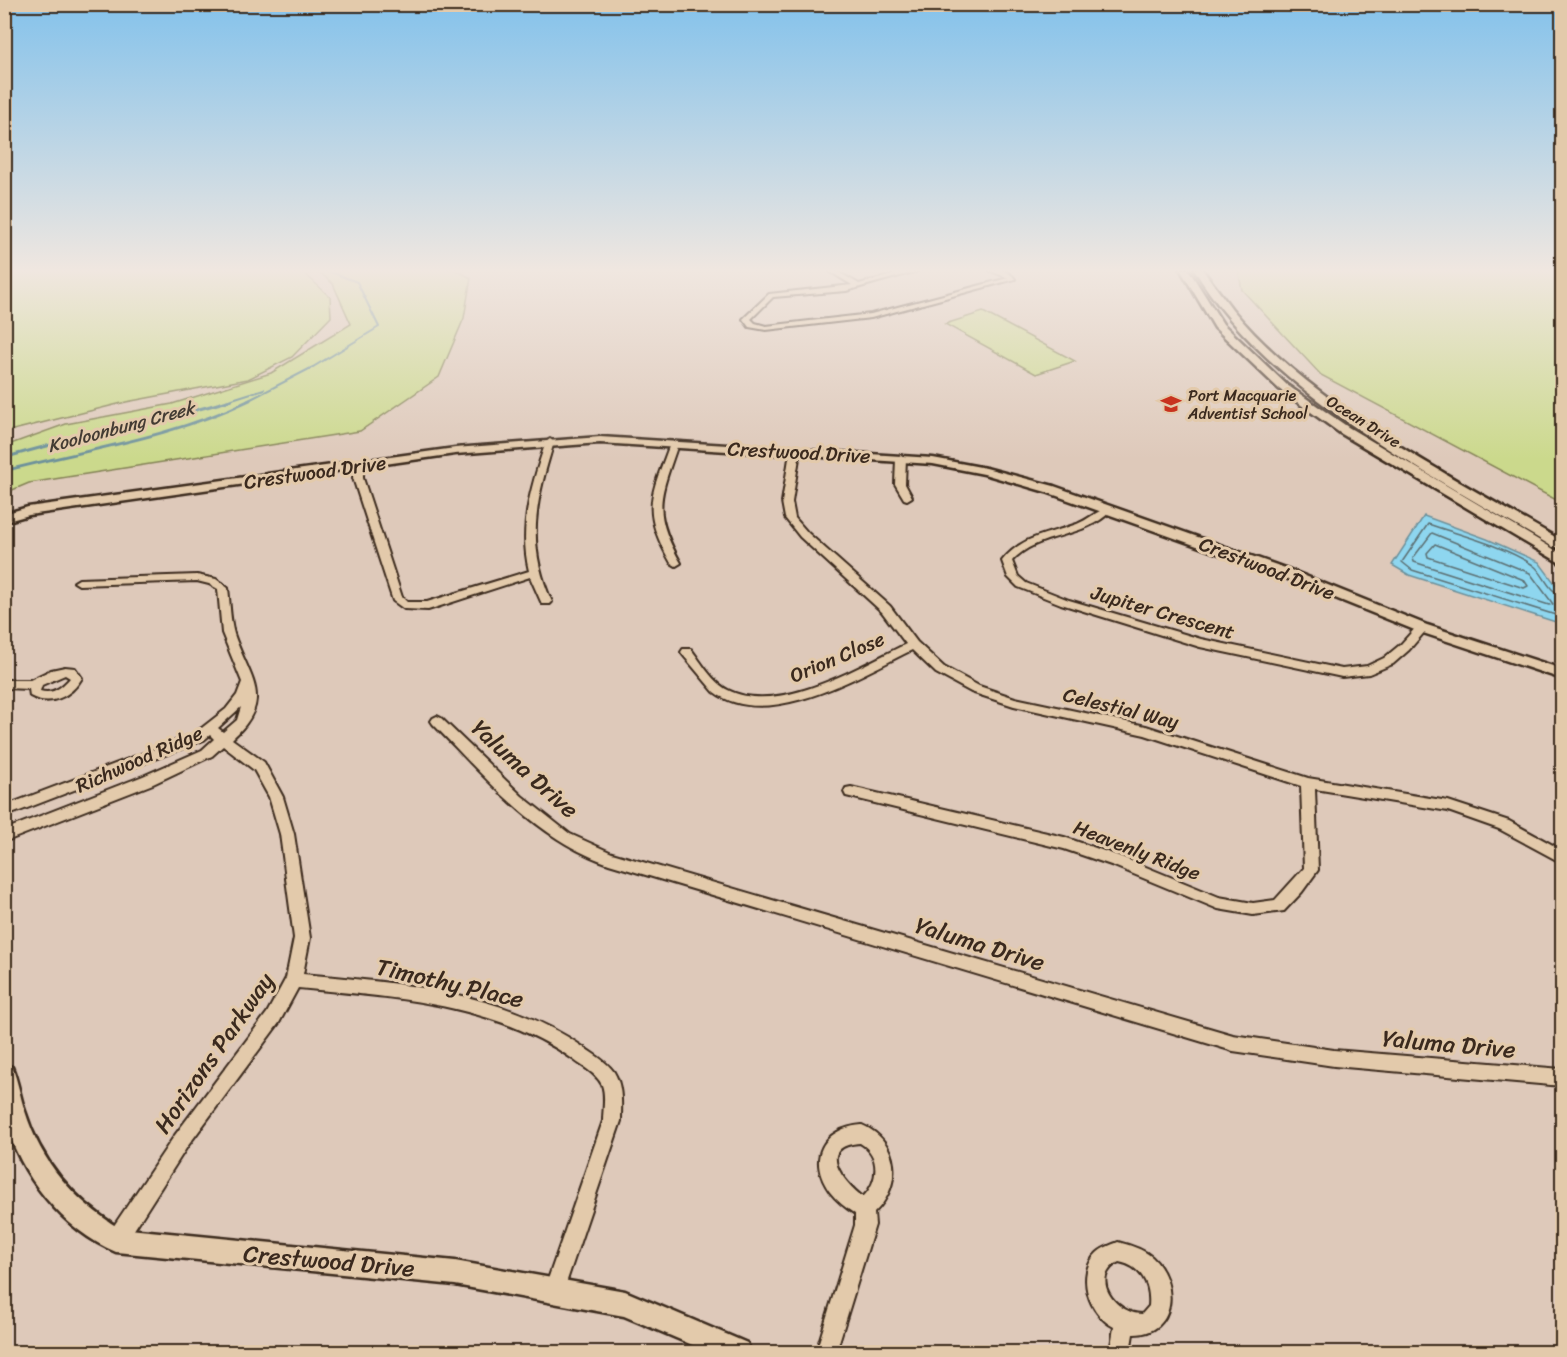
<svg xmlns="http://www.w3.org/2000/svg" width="1567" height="1357" viewBox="0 0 1567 1357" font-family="Sriracha,sans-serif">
<rect width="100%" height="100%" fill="#dec9ba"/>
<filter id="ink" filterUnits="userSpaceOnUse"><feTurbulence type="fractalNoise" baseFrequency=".0167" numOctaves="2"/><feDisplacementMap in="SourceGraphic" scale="12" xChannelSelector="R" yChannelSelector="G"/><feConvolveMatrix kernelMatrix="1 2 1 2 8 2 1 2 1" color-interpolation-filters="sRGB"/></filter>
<g filter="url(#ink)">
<g fill="#cbd98c" stroke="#838255" stroke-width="1.5">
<path d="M5,269H300L330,297L331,317L292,357L248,379L126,402L5,432Z"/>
<path d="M316,269H454L471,278L464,318L439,377L360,431L29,483L5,493V446L66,424L172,404L271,373L351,324L333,284Z"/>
<path d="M1238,269H1562V503L1321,375L1242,290Z"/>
<path d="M983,312L1075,361L1036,374L945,324Z"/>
</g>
<path fill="#8ed6ef" stroke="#6d919b" stroke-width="1.5" d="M1424,516L1487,539L1539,562L1562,593V624L1409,575L1392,565Z"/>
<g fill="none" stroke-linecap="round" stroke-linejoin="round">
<g stroke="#5c6f72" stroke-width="1.5">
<path d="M1432,533L1530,573L1553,604L1549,605L1414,562L1413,558Z"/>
<path d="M1435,544L1524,580L1528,586L1524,588L1428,557L1427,553Z"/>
<path d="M1562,595C1547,591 1545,574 1533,565C1502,545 1463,536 1428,524L1402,562L1412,570L1562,617"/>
</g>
<g stroke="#6d919b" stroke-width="2">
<path d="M226,401L264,389"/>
<path d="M247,401L313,367L379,327L357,282L323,269"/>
</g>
<g stroke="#6d919b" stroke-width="3">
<path d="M4,458C79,435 156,423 231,400"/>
<path d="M4,471C88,449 171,438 250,400"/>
</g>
<g stroke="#3b2a1e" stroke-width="4">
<g id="minor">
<path d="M826,269H833L859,284L915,269H925L846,291L773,297L751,319L755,323L766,326L871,314L1008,278L986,269C997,269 1009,270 1015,279L871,318L766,330L749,327L743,319L769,294L852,285Z"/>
<path d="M550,439L554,442C536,501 525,543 552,602L550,604H542L530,577L428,610L404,609L393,601L353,478L355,465L358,464L363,467V478L402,597L407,602H427L529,571C518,527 532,483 546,442Z"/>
<path d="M674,441L678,444C660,498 651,510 681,563L676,566L671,563C641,510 650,498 670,444Z"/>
<path d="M795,449L800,452L792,502L795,518L808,533L890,606L917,642L944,667L979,686L1015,698L1146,726L1308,778L1448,801L1509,821L1562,850V863L1499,829L1448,811L1315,789L1318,870L1302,892L1284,911L1253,915L1218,909L1114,866L1064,849L846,796L844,792L846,788L851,787L1064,837L1124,858L1219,897L1253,903L1275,900L1304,868L1301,786L1145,735L1014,706L971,692L936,673L912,650C861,675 767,732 714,692L683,655L681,652L683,649H691C702,663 712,682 728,690C779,716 860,666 906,644L882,612L800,537L785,518L782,502L790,452Z"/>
<path d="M901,455L906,458L905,484L912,497L907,500L904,499L895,484L896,458Z"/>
<path d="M1106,508L1111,511C1084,539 1038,532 1012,561L1018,576L1026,583L1069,600L1201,639L1342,669L1367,666L1384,658L1401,644L1418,625H1426L1428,628L1409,650L1393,664L1369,674L1342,677L1200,647L1061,604L1018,587L1008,577L1002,561C1021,536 1050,534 1077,524C1087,520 1096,512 1106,508Z"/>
<path d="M197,575L216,579L228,588C230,603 230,620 234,634C249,679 276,699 232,739L264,762L283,797L294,834L310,938L303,974C399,983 505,991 586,1049C595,1055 607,1062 614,1072C623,1087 621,1104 621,1121L561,1298L554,1301L547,1298L544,1291L603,1121C603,1110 606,1095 602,1085C597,1074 583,1067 574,1060C496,1003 391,997 298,988L279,1023L187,1147L123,1247L116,1250L109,1247L106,1240L109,1233L175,1135L267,1013L286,978L294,938L280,834L269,797L254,770L223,746L212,756L153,784L4,842V830L143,776L202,750L214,739L210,735L204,740L4,817V806L194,734L226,709L237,695L242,682L222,633L218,589L209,584L197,581L79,585L74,582L79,579ZM241,707L237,720L223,732L218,728Z"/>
<path d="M65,667L75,668L82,678C71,697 50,707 30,696L29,689L4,688V680H30L51,670ZM65,675L70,678C62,687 53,695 40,691L42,685Z"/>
<path d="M437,716L441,718L522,796L570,834L612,853L1233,1035L1334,1050L1562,1069V1086L1334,1066L1233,1051L609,864C536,839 485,777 433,724L431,721L433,718Z"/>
<path d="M862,1125C900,1141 903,1186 874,1213L875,1225L836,1352H816L855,1225V1214C846,1208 837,1201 830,1192C806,1159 823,1128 862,1125ZM860,1143C881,1155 879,1181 863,1197C843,1182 815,1146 860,1143Z"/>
<path d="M1118,1242C1130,1245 1143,1249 1152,1257C1179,1282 1177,1335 1133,1334L1130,1352H1110L1114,1327C1089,1315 1075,1274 1097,1253C1102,1248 1111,1245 1118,1242ZM1119,1262C1141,1266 1151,1284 1149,1306L1142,1314C1114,1313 1089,1277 1119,1262Z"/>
</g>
</g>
<g stroke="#3b2a1e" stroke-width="5">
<g id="tertiary">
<path d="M600,437L933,458L986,468L1054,486L1288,569L1427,625L1562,669V679L1417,631L1278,575L1046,492L984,474L933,464L600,443L455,454L29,515L4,522V514L28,507L455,448Z"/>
<path d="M4,1064L12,1067C18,1081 20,1097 25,1111C41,1163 74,1200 119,1228L455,1261L625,1291L747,1343L751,1352H709L624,1316L455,1285L116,1252C63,1230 19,1175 5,1119C1,1102 4,1081 4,1064Z"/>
</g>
</g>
<g stroke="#3b2a1e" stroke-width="5">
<g id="secondary">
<path d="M1180,269H1188L1223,324L1287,385L1348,427L1562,554V564L1340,433L1279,389L1215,328Z"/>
<path d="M1194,269H1202C1212,282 1222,296 1232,309C1313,407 1453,477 1562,541V547H1553C1433,476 1266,392 1194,269Z"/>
</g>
</g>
<use href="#minor" fill="#e3caab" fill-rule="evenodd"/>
<use href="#tertiary" fill="#e3caab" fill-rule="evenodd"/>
<use href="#secondary" fill="#e3caab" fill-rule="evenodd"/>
</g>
</g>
<linearGradient id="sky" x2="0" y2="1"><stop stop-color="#84c2eb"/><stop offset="0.59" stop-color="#f0e7e0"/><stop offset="1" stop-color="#f0e7e0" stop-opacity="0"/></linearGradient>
<rect width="1567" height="459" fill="url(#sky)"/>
<defs>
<g id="school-bare" transform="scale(1.62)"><path d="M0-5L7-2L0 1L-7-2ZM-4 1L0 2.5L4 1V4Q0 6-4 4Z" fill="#c8321e" stroke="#e3caab" stroke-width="2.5" paint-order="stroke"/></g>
</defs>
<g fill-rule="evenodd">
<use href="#school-bare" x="1171" y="404"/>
</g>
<g text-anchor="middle" stroke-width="6" stroke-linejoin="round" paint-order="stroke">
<g font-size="16" fill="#3b2a1e" stroke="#e3caab" text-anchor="start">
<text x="1188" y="401">Port Macquarie<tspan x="1188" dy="18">Adventist School</tspan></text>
</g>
<g font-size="16" fill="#3b2a1e" stroke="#e3caab">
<text transform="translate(1364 421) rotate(32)" y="6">Ocean Drive</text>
</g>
<g font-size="18" font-style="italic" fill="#433b33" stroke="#e3caab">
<text transform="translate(121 427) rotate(-15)" y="6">Kooloonbung Creek</text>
</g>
<g font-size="20" fill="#3b2a1e" stroke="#e3caab">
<text transform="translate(799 452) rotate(3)" y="7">Crestwood Drive</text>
<text transform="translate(315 472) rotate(-8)" y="7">Crestwood Drive</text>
<text transform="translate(1267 568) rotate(21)" y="7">Crestwood Drive</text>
<text transform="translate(1163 612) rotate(16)" y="7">Jupiter Crescent</text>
<text transform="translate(837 657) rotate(-23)" y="7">Orion Close</text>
<text transform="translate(1121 708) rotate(14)" y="7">Celestial Way</text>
<text transform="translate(139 759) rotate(-24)" y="7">Richwood Ridge</text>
<text transform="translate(1137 850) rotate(21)" y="7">Heavenly Ridge</text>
</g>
<g font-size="24" fill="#3b2a1e" stroke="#e3caab">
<text transform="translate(525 769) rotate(42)" y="8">Yaluma Drive</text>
<text transform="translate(980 944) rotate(17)" y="8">Yaluma Drive</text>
<text transform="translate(450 983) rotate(13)" y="8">Timothy Place</text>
<text transform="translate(1449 1044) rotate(5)" y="8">Yaluma Drive</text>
<text transform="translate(214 1053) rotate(-55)" y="8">Horizons Parkway</text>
<text transform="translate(329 1261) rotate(5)" y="8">Crestwood Drive</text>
</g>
</g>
<rect width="1567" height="1357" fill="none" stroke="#e3caab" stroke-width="24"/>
<rect x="12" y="12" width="1543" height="1333" fill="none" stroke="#3b2a1e" stroke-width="2" filter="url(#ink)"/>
</svg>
